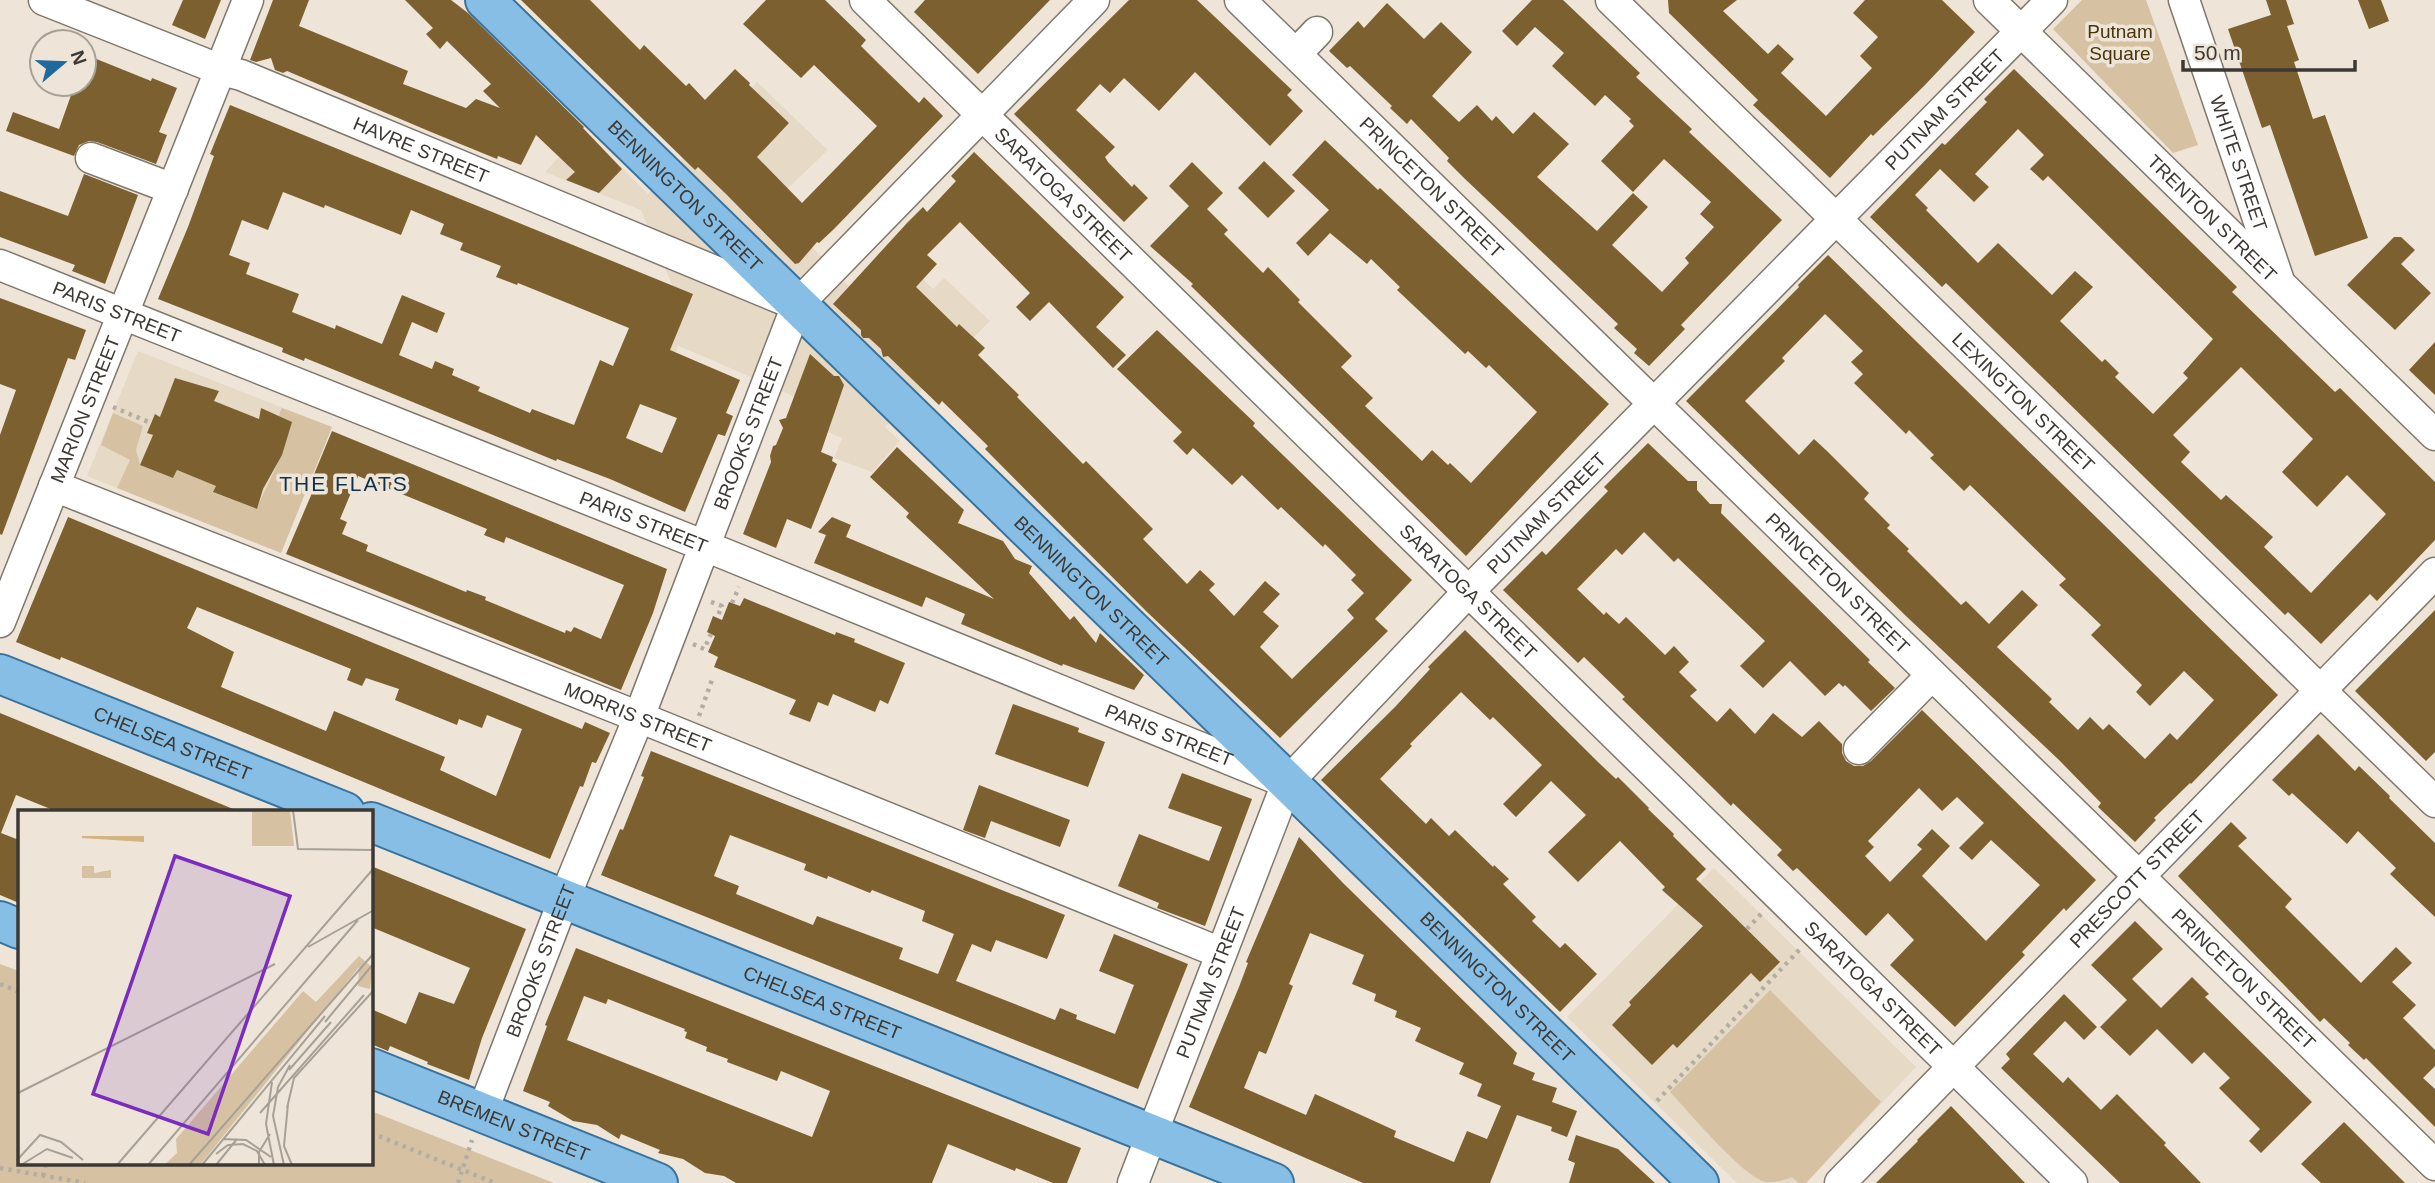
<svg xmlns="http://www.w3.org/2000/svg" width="2435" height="1183" viewBox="0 0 2435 1183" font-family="Helvetica,sans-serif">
<rect width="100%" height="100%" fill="#eee5d8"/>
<g fill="#e6dac6">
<path d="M757,82L828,150L783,193L812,247L849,286L887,246L933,289L944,278L990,321L885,427L900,441L872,472L834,458L842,438L787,416L795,397L712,360L678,346L660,387L637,376L672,285L641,210L545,172L584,130L648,194Z"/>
<path d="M138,351L332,427L281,553L87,476Z"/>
<path d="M1714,868L1916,1067L1806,1183H1737L1567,1017Z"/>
</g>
<g fill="#d6c2a3">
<path d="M2082,0H2146L2198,145L2173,153L2053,29Z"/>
<path d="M282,408L332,427L281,553L117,488L130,460L101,445L113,413L143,426L136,450L140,465L173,478L177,470L216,486L214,493L257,509C261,497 281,460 281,452C282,437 274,422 282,408Z"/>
<path d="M0,964L19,971V1164H371V1111L554,1183H0Z"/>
<path d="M1770,990L1881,1102L1806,1183H1799L1792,1177C1784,1180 1775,1183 1766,1182C1743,1177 1689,1112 1670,1092Z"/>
</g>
<g fill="#7d602f" fill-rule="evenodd">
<path d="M183,0H221L205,39L172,25Z"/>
<path d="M273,0H309L299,26L408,71L403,84L466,108L476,99L500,108L483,91L491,84L447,41L440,49L426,34L433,28L405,0H451L468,13L584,127L583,128L622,169L599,193L566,180L575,172L536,135L521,165L498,156L497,159L431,132L287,71L283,73L275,70L271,58L256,62L250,60Z"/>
<path d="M521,0H590L640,50L644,45L686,86L689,83L705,100L735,69L750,83L749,85L789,123L757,157L802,203L877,126L814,65L801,78L743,24L766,0H825L866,40L861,46L878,63L919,103L924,97L943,116L834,229L819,243L817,242L799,263L795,264L726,194L698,167L695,170Z"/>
<path d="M925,0H1050L978,74L914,12Z"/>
<path d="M1129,0H1197L1292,90L1287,95L1303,111L1270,146L1195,72L1159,111L1124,78L1110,93L1100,84L1076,110L1115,147L1105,157L1108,162L1132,187L1134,184L1148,198L1124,222L1014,114Z"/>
<path d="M1532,0H1563L1640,73L1636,77L1692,129L1689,132L1782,220L1681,325L1685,329L1649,366L1634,353L1637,349L1614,328L1618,324L1464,178L1447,161L1449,158L1411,119L1407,124L1390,108L1392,106L1350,66L1347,68L1329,51L1358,21L1364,28L1387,3L1424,39L1441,22L1472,52L1432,96L1459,122L1477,105L1492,121L1496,116L1513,134L1534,112L1569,144L1537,177L1597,231L1633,193L1648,207L1612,245L1662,292L1689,263L1685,258L1714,227L1700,214L1711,202L1664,159L1633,192L1601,161L1634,126L1629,121L1631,119L1605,95L1595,106L1552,66L1564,53L1535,27L1517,46L1502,31Z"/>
<path d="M1668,0H1737L1723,11L1768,54L1778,44L1794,59L1781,73L1826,116L1872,68L1860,56L1878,37L1853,13L1865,0H1942L1975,32L1924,86L1873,136L1871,134L1830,178L1753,105L1758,100L1669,13Z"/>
<path d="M2266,0H2286L2294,24L2287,26L2299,60L2294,62L2313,119L2325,115L2368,238L2315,256L2270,125L2262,128L2228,29L2271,15Z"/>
<path d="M2358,0H2381L2389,21L2369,29Z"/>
<path d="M84,54L151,81L152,78L177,88L159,132L167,135L156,164L97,142L89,141L79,145L74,156L6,131L13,112L59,129L75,84H84Z"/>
<path d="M2014,69L2237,287L2232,292L2335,392L2340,388L2435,482V540L2377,601L2370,594L2321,644L2288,612L2285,615L1946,283L1942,287L1870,217L1942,143L1945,145L1987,102L1984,99ZM2018,129L2044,155L2030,169L2043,181L2048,176L2213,339L2183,373L2188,378L2153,414L2115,377L2119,373L2105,359L2102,362L2060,321L2093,287L2075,271L2052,295L1998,243L1978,263L1926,210L1928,208L1915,195L1940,169L1974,202L1989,187L1975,174ZM2241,367L2313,439L2282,472L2317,507L2347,475L2386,514L2311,593L2264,547L2273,537L2226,495L2221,500L2181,462L2190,452L2173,435Z"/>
<path d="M230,105L693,294L670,350L740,380L726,413L733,416L725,436L718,434L685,512L610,479L557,459L556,461L342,373L305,358L304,361L282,352L283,348L158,299L188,227L214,156L210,154ZM283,192L324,208L325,205L401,235L411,210L444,224L440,234L463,243L460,250L501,266L496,277L517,285L518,283L629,328L613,366L600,360L574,425L532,409L530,413L478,391L480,387L452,375L454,369L435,361L432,369L399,355L412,322L437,333L445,313L402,295L382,344L336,325L335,329L292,312L299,294L246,274L250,263L229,255L242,220L268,230ZM640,404L677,418L662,453L626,438Z"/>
<path d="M1325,140L1378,190L1380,188L1609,404L1466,556L1191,286L1193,284L1150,246L1189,206L1169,186L1192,162L1223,193L1207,209L1228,230L1224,234L1263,273L1268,267L1300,300L1298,302L1352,356L1341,367L1373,398L1365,406L1422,461L1432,450L1448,465L1450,463L1471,483L1537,412L1489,365L1486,368L1468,351L1465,354L1397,290L1400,287L1371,259L1367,264L1330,233L1308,256L1296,243L1329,210L1292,175Z"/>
<path d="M974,152L1124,297L1096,327L1126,355L1113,368L1049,302L1030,321L1016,307L1030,293L960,222L927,255L937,264L916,287L957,327L959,324L985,348L978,355L1019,395L1017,397L1083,464L1086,461L1153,529L1143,539L1187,584L1200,570L1215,584L1209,590L1234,616L1265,581L1280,594L1263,612L1279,626L1260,647L1292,679L1354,618L1347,610L1364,593L1351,580L1356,575L1325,544L1323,547L1281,507L1278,510L1242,475L1232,485L1193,448L1187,455L1173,441L1182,432L1117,369L1157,330L1255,423L1253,426L1412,580L1375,619L1388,631L1280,738L1146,611L985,449L988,446L942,401L939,405L888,356L883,357L881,349L869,338H863L861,335V330L833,304L907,223L923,207L927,212L956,181L951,176Z"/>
<path d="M1264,161L1295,191L1268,218L1238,188Z"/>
<path d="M84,174L138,195L105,284L72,271L75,265L0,237V191L68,216Z"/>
<path d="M2394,237H2401L2415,250L2401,264L2431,293L2395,330L2347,285Z"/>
<path d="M1828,255L2278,695L2191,784L2190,783L2154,818L2156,820L2135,842L2098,807L2101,803L2059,760L1906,616L1686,401L1799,287L1798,285ZM1825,314L1863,351L1851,362L1863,374L1854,383L1906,434L1909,430L1934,455L1930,458L1964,491L1970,485L2066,579L2059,585L2101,625L2091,635L2142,685L2136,692L2150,706L2184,671L2214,700L2177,740L2170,733L2145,759L2109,724L2103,730L2090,717L2078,730L2049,702L2052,699L1997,647L2038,605L2022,590L1989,624L1966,601L1961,605L1907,551L1909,549L1887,528L1890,525L1864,499L1869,493L1827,451L1814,439L1799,455L1745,401L1785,361L1782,358Z"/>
<path d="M0,298L86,330L75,360L68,358L2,535L0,534V435L16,390L0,384Z"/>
<path d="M2435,342V395L2409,370Z"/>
<path d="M810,354L834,376H839L844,385L821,452L833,457L832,461L837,464L811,529L787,519L776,548L743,534L771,462L770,456L773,446L776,445L783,428L779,420L786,418Z"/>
<path d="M175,378L219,391L214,401L259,419L261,408L292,422L282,455L263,489L257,509L213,492L216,486L177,470L173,478L140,465L153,435L147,433L155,414L160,417Z"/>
<path d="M332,431L667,569L653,613L621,690L286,554L315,486L310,484ZM358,476L487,529L484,535L504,543L506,537L624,585L601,639L574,627L571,632L566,630L565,633L485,600L486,597L467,590L466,592L366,551L368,545L342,534L347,522L340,519Z"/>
<path d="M1648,443L1688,481H1697V490L1710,504H1722L1721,513L1870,660L1868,662L1895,688L1871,711L1845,685L1843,687L1839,683L1825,696L1790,661L1763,688L1740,666L1765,641L1678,558L1674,562L1644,532L1622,555L1616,549L1577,589L1604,615L1606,612L1619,624L1626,617L1665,655L1674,646L1689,662L1679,672L1697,690L1690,696L1717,722L1730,708L1755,734L1773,713L1802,737L1819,721L1842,744V753L1846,761L1854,766H1863L1871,761L1922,710L2096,880L2066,911L2064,908L2022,952L2025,955L1955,1027L1890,965L1914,940L1888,913L1866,936L1797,868L1793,871L1777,855L1782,850L1733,803L1731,806L1714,789L1622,699L1625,697L1584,657L1578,663L1503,590L1542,551L1546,555L1608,491L1604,487ZM1919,788L1942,811L1957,797L1984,823L1959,848L1972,860L1991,840L2040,885L1986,941L1922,876L1950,846L1932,829L1917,845L1922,849L1890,882L1865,856L1874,847L1868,841Z"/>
<path d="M897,447L964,510L958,523L1003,541L1015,559L1032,566L1029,573L1070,620L1074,616L1096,643L1100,633L1144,675L1134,690L1063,664L1062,666L961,624L965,614L926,597L922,607L814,563L826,535L818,532L832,517L851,525L846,537L994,599L906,517L909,513L870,477Z"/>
<path d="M68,517L582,729L585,722L610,733L596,763L592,762L583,787L580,786L550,859L83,666L61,657L60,660L16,642ZM197,607L351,669L347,680L362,686L366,678L399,689L395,700L457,725L459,719L482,728L487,715L522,729L496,796L440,770L445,757L334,711L326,731L221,687L234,652L187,628Z"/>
<path d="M744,598L835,635L836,632L855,639L854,642L905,663L888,704L880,700L875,712L833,694L828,706L818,702L810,722L789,714L796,700L714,667L718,657L708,652L715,636L707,632L713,616L722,620L729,602L740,606Z"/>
<path d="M2435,610V752L2426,761L2355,691Z"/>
<path d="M1465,630L1599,763L1616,779L1618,777L1649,808L1648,809L1674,834L1673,836L1706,869L1696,879L1780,962L1760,982L1751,973L1677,1048L1673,1044L1652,1065L1612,1025L1631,1005L1629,1002L1703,926L1662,890L1665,887L1620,841L1578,882L1548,852L1586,815L1551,781L1516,817L1503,804L1542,765L1493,717L1490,720L1461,692L1410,744L1412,746L1380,779L1426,824L1431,818L1449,836L1455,830L1493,867L1494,865L1509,879L1503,884L1536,917L1532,921L1560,948L1565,943L1597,974L1560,1012L1321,780L1395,707L1430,669L1428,667Z"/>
<path d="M1013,704L1079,728L1078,732L1105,742L1088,787L995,754Z"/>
<path d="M0,713L238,811V812H58L16,795L1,833L19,840V903L0,895Z"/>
<path d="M2318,734L2355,771L2359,766L2390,796L2389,798L2435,843V917L2390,874L2396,868L2358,831L2347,844L2292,793L2289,796L2272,780Z"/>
<path d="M651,751L1065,915L1047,959L996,940L991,952L972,944L956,981L1002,999L1055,1020L1060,1008L1077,1015L1076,1019L1115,1034L1134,985L1099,971L1114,934L1188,964L1138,1089L601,875L620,829L623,830L644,777L641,776ZM730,835L806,864L804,870L827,879L828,876L870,893L872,890L925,911L922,921L954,934L938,974L899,959L903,948L817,916L813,925L736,894L739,886L714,876Z"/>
<path d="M1182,773L1252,799L1205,926L1157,908L1159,903L1118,886L1139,834L1209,861L1222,827L1168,808Z"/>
<path d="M979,785L1070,820L1060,847L991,821L985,838L963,830Z"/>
<path d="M2231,822L2247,838L2238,846L2292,899L2285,907L2361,983L2396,947L2412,963L2392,982L2416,1005L2403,1018L2435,1050V1066L2423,1078L2435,1089V1127L2366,1058L2364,1060L2348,1045L2350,1043L2324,1018L2320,1022L2178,876Z"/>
<path d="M1299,837L1343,883L1517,1053L1513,1064L1535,1073L1532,1080L1557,1088L1552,1102L1577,1111L1567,1137L1551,1131L1552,1127L1517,1115L1490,1183H1363L1189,1107L1239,987L1248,963L1246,962ZM1310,933L1364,955L1352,984L1376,994L1374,1001L1397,1011L1395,1017L1421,1028L1415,1041L1464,1063L1459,1074L1482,1084L1477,1096L1501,1106L1487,1139L1467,1131L1454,1162L1394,1137L1396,1131L1315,1094L1306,1115L1244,1088L1259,1051L1266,1054L1293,986L1289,984Z"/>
<path d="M371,866L526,929L482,1038L469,1080L427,1064L428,1062L390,1046L388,1051L371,1044V1009L406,1024L419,992L454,1004L470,968L371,927Z"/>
<path d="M2135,921L2163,949L2132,979L2161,1008L2192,977L2209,994L2205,997L2312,1102L2261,1153L2249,1141L2260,1129L2219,1088L2230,1078L2204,1052L2192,1064L2157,1029L2130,1056L2100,1027L2127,1000L2091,965Z"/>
<path d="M576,948L1081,1148L1067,1183H1053L1016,1168L1015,1171L948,1144L932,1183H736L724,1176L705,1173L683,1159L658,1153L660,1150L621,1134L619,1139L597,1125L573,1121L548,1106L550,1102L523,1091L547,1026L545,1025ZM584,996L606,1004L608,999L685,1029L684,1031L687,1032L685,1038L707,1047L706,1051L728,1059L727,1062L777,1081L781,1071L830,1091L812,1137L567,1040Z"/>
<path d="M2064,994L2097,1027L2084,1040L2065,1021L2033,1054L2063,1083L2068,1077L2101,1110L2117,1094L2166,1143L2164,1145L2201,1183H2120L2001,1068L2010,1059L2006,1054Z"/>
<path d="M1951,1106L2025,1183H1876L1918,1141L1917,1140Z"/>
<path d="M2344,1122L2405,1183H2321L2301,1164Z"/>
<path d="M1576,1135L1618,1149L1655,1183H1569L1575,1163L1568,1160Z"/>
</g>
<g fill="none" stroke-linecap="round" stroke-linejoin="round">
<g stroke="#7f776c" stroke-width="33">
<g id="minor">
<path id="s1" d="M44,0L221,70L241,75L787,301"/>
<path id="s2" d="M865,0L2072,1183"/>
<path id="s3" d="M1240,0L2435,1165"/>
<path id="s4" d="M1611,0L2435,802"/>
<path id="s5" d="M1989,0L2435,435"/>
<path id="s6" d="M2184,0L2278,278"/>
<path d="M1296,54L1317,32"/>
<path d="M91,158L173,189"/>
<path id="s7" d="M0,265L705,546L1280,780"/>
<path id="s8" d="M54,486L619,709L1221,953"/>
<path id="s9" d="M0,622L248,0"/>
<path d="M1859,749L1932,675"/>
<path id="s10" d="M482,1113L564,899L639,717L797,305L1094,0"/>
<path id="s11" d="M1133,1183L1287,783L1468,592L2052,0"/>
<path id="s12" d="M1840,1183L2435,573"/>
</g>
</g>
<g stroke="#39739d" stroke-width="42">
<g id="major">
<path id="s13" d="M485,0L1699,1183"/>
<path id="s14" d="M0,674L345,812"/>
<path id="s15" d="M371,822L1274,1183"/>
<path d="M0,921L19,929"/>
<path id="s16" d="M371,1068L658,1183"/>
</g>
</g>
<g stroke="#b4ada2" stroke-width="4.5" stroke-dasharray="3.5 5" stroke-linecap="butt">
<path d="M113,407L151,423"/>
<path d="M711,602L722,606L717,618"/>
<path d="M732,603L739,587"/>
<path d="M693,644L704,649L711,634"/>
<path d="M699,716L712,680"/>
<path d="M1747,929L1762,913"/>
<path d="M0,984L19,992"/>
<path d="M1657,1101L1800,949"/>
<path d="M371,1133L495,1183"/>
<path d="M0,1168L85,1183"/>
<path d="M43,1176L46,1164"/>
<path d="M458,1183L472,1140"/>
</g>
<use href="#minor" stroke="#fff" stroke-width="30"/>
<use href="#major" stroke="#87bee6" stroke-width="38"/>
</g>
<g text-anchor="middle" stroke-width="7" stroke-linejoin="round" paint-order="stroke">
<g font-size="19" fill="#4a340a" stroke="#eee5d8">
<text x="2120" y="38">Putnam<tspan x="2120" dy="22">Square</tspan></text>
</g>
<g font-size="19" fill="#3c3833" stroke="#eee5d8">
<text dy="7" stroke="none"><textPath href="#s11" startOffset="1370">PUTNAM STREET</textPath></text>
<text dy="7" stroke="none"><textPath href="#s1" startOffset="406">HAVRE STREET</textPath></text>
<text dy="7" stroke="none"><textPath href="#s6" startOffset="172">WHITE STREET</textPath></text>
<text dy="7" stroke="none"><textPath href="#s3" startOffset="268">PRINCETON STREET</textPath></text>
<text dy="7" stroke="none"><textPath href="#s2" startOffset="278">SARATOGA STREET</textPath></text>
<text dy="7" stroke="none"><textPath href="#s13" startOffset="280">BENNINGTON STREET</textPath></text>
<text dy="7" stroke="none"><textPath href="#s5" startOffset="312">TRENTON STREET</textPath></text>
<text dy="7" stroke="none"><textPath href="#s7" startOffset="126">PARIS STREET</textPath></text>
<text dy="7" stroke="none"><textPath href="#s4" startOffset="576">LEXINGTON STREET</textPath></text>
<text dy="7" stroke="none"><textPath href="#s9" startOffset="229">MARION STREET</textPath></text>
<text dy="7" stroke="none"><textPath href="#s10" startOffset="730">BROOKS STREET</textPath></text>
<text dy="7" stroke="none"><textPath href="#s11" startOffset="803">PUTNAM STREET</textPath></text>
<text dy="7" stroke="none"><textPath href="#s7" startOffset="693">PARIS STREET</textPath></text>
<text dy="7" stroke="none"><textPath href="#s3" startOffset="835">PRINCETON STREET</textPath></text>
<text dy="7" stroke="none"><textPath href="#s13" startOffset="847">BENNINGTON STREET</textPath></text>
<text dy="7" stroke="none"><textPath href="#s2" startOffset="845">SARATOGA STREET</textPath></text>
<text dy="7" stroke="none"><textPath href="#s8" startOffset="628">MORRIS STREET</textPath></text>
<text dy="7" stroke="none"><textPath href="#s7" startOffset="1260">PARIS STREET</textPath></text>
<text dy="7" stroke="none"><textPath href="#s14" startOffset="186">CHELSEA STREET</textPath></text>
<text dy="7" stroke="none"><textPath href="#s12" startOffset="425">PRESCOTT STREET</textPath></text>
<text dy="7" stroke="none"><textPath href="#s10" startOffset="163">BROOKS STREET</textPath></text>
<text dy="7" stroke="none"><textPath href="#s3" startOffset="1402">PRINCETON STREET</textPath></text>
<text dy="7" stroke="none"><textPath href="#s11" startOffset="215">PUTNAM STREET</textPath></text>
<text dy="7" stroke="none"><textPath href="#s13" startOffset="1414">BENNINGTON STREET</textPath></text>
<text dy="7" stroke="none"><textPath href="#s2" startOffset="1412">SARATOGA STREET</textPath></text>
<text dy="7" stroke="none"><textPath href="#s15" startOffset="486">CHELSEA STREET</textPath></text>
<text dy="7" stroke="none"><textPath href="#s16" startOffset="154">BREMEN STREET</textPath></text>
</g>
<g font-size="21" letter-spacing="2" fill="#0e3049" stroke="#eee5d8">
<text x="344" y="491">THE FLATS</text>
</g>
</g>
<g transform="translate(18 810)">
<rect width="355" height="355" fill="#eee5d8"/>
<path d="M234,0H272L276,36H234ZM64,56H76V63L93,60V68H64ZM341,146L355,158L352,179L340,176L341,157L182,355H146L159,343L158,329L285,181L298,192Z" fill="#d6c2a3"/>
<path d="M64,26H126V32L64,28Z" fill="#d3b380"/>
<path fill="none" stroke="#a7a096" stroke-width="2" d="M275,0L280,39L356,40M290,137L356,100M307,212L356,153M271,260L313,212M254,272L248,314L256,355M0,283L257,154M270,294L266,336L274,355M269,298L276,268L356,180M242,303L346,185M205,329L228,330L253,347M198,344L210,335L225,334L239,341L247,355M0,349L22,325L43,332L65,350M3,355L29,339L55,348M99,355L356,58M130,355L340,110M171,355L356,143M184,355L307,206M198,355L219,329M241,355V342L252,324M266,355L255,306L260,277L272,255"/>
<path fill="#7b2cbf" fill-opacity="0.15" stroke="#7b2cbf" stroke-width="3.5" d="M157,46L272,86L190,324L75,284Z"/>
<rect width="355" height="355" fill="none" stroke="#3c3833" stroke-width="3.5"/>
</g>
<g transform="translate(63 63) rotate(71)"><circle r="33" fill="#eee5d8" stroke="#a7a096" stroke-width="2"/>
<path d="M0-5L12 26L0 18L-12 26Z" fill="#1f699d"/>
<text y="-10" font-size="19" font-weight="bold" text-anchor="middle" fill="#3c3833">N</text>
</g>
<path d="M2183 60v10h172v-10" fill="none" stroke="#3c3833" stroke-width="3.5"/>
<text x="2194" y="60" font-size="21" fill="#3c3833" stroke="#eee5d8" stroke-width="5" paint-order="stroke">50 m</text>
</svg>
